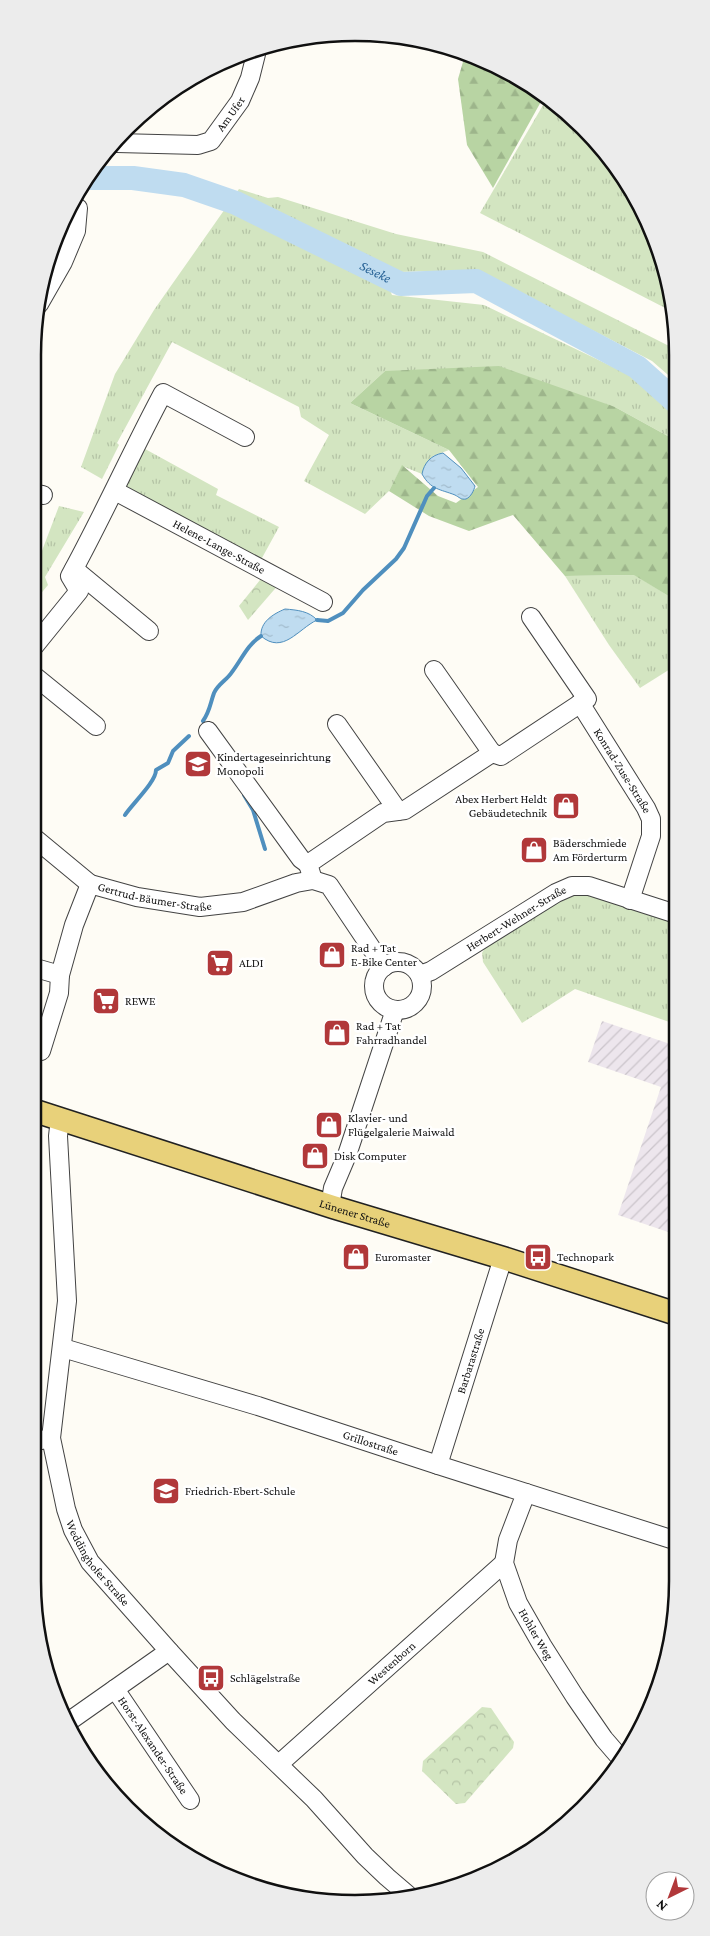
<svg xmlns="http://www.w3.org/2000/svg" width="710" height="1936" viewBox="0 0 710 1936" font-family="'Crimson Pro',serif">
<defs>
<pattern id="industrial-furrows" width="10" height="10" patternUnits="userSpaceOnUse" patternTransform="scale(1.25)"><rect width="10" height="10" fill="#ede6ed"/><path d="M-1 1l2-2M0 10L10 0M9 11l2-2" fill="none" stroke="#cac4ca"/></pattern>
<pattern id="grass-tufts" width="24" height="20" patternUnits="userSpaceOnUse" patternTransform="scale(1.25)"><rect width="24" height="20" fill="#d3e5c1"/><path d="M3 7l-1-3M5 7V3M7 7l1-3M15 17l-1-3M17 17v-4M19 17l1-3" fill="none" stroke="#b4c3a5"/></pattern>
<pattern id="forest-firs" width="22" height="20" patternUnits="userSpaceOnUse" patternTransform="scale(1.25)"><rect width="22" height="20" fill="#b8d4a3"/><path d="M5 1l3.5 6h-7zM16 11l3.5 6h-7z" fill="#9db58b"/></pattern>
<pattern id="park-crowns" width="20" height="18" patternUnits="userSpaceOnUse" patternTransform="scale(1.25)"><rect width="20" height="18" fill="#d3e5c1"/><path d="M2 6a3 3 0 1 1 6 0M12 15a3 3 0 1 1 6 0" fill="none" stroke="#b4c3a5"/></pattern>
<pattern id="water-ripples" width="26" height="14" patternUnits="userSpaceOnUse" patternTransform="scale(1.25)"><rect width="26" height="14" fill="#bfdcf0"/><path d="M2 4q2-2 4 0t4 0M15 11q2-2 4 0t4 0" fill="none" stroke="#a3bccd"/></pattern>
</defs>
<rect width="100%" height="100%" fill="#fefcf5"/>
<path fill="url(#industrial-furrows)" d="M602,1021L676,1046L677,1235L618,1215L661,1087L588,1062Z"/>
<g fill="url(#grass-tufts)">
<path d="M546,100L597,142L644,213L675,313L480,213Z"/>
<path d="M239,189L268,198L278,197L396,234L483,252L675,349V381L652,361L476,270L398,272L378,263L392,295L484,305L636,378L675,415V440L615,407L385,371L350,403L449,450L433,456L422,474L402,466L389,491L365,514L304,481L329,435L301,417L299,407L172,342L117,443L119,445L102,479L81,467L115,374L154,310Z"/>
<path d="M136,444L218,489L216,495L279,527L257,567L115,491Z"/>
<path d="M59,506L84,512L45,577L48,585L33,603V569L40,556Z"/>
<path d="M635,575L675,600V666L640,688L609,645L565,576Z"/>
<path d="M583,893L676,921V1020L675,1024L575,989L522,1023L483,962L482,953L486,946L565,897Z"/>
</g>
<g fill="url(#forest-firs)">
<path d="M465,55L516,76L543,98L493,188L467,145L458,79Z"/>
<path d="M499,366L615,407L675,440V600L634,575L565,576L513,515L469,531L429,516L389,491L402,465L438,496L456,503L478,487L449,450L350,403L385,371Z"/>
</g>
<g fill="url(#park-crowns)">
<path d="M264,575L280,583L248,620L239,606Z"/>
<path d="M482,1707L491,1708L514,1742L513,1748L465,1803L456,1804L422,1771L423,1761Z"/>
</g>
<g fill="url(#water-ripples)" stroke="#4f8fbe">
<path d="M443,453L461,468L475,486C474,490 471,497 466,499C461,500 459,497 455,495C440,489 431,490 422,474C424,463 431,455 443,453Z"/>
<path d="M285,609C297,610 309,611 317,620C298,629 283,655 261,636C260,622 273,614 285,609Z"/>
</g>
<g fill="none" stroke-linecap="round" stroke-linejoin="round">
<g stroke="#4f8fbe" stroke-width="4">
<path d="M317,620L328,621L343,613L363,590L396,559L404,548L427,496L434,488"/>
<path d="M203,721C210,711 210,704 214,693C218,684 227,680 232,672C242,659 247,645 261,636"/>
<path d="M244,795L253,810L265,849"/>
<path d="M125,815C132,804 156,782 156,770L168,763L173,751L189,736"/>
</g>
<path stroke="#bfdcf0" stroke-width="24" id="s1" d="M90,178H133L184,185L236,203L401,284L476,281L637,367L675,401"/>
<g stroke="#434343" stroke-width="20">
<g id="minor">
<path id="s2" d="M117,143L198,145L211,141L240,101L250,78L256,54"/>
<path d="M39,304L63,262L76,231L78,208"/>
<path id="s3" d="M115,491L323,602"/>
<path d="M32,493L43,495"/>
<path d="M74,569L149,631"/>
<path d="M32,649L79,591L70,576C103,516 131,453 163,393L245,437"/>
<path d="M434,670L492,753"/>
<path d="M32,674L96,726"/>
<path id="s4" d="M580,703L646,808L651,819V836L630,900"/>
<path d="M337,724L398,811"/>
<path d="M208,731L301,859L308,864"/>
<path d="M32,836L90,884"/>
<path d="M313,880L308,864L383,813L405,810L492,753L501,756L587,699L531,617"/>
<circle cx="398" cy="986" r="24"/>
<path d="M32,967L60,975"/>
<path id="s5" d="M420,975L431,971L556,893L572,886H589L676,914"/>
<path id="s6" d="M41,1051L59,993L60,975L74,925L90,884L137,897L200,907L243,902L296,883L313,880L329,885L384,967"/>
<path id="s7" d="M60,1119L58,1136L67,1301L51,1438L66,1509L73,1530L90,1562L169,1651L233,1721L314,1799L365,1856L387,1877L408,1895"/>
<path d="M330,1206L333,1188L347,1155L395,1010"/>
<path id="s8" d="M63,1348L258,1406L438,1465L677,1541"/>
<path d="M32,1442L51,1438"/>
<path id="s9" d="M438,1465L503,1258"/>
<path id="s10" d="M526,1493L508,1540L504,1563L518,1603L542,1645L575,1697L604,1739L623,1761"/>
<path id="s11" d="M115,1689L190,1800"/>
<path d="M68,1722L169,1651"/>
<path id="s12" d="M279,1764L504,1563"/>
</g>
</g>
<g stroke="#212121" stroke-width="25">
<g id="major">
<path id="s13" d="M32,1110L333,1207L503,1258L677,1314"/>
</g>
</g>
<use href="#minor" stroke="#fff" stroke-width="18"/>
<use href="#major" stroke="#e8d17a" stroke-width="22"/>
</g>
<defs>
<g id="school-square" transform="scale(1.4375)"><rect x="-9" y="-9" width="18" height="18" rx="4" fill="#b1383a" stroke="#fff"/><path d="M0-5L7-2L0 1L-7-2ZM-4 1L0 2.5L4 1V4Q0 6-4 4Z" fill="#fff"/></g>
<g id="shop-square" transform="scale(1.4375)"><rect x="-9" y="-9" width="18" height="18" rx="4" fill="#b1383a" stroke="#fff"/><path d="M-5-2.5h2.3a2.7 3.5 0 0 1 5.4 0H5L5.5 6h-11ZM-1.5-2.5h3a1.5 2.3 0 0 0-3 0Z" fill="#fff"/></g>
<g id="supermarket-square" transform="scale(1.4375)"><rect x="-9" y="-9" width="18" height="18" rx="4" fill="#b1383a" stroke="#fff"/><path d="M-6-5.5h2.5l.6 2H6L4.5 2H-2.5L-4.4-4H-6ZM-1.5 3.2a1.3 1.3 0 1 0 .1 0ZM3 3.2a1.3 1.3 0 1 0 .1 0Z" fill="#fff"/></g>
<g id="bus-square" transform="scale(1.4375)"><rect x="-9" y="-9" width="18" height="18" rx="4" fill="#b1383a" stroke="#fff"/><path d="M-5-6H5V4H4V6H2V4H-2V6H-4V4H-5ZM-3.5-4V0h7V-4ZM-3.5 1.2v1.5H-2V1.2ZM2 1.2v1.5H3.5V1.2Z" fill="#fff"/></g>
</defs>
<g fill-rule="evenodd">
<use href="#school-square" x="198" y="764"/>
<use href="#shop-square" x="566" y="806"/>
<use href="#shop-square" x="534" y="850"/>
<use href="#shop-square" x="332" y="955"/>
<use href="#supermarket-square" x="220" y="963"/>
<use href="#supermarket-square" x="106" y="1001"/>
<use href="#shop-square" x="337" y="1033"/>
<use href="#shop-square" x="329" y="1125"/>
<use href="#shop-square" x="315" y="1156"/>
<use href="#shop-square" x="356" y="1257"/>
<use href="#bus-square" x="538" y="1257"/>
<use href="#school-square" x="166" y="1491"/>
<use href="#bus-square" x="211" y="1678"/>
</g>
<g text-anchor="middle" stroke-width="5" stroke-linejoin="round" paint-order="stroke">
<g font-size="12" fill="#101010" stroke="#fff">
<text dy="4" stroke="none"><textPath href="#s2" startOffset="128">Am Ufer</textPath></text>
<text dy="4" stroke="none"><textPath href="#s3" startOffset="118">Helene-Lange-Straße</textPath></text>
<text dy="4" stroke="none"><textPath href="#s4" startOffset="80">Konrad-Zuse-Straße</textPath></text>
<text dy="4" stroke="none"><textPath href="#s6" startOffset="241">Gertrud-Bäumer-Straße</textPath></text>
<text dy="4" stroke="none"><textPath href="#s5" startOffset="112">Herbert-Wehner-Straße</textPath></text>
<text dy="4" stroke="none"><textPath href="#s13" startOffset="339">Lünener Straße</textPath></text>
<text dy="4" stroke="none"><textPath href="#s9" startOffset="109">Barbarastraße</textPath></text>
<text dy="4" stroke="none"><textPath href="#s8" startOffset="322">Grillostraße</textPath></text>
<text dy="4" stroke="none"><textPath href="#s7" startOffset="456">Weddinghofer Straße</textPath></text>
<text dy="4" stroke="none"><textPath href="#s10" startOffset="152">Hohler Weg</textPath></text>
<text dy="4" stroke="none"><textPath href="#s12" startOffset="151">Westenborn</textPath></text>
<text dy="4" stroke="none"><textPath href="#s11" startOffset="68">Horst-Alexander-Straße</textPath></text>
</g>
<g font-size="12" fill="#101010" stroke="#fff" text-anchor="start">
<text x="217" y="761">Kindertageseinrichtung<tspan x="217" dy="14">Monopoli</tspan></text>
<text x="547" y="803" text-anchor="end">Abex Herbert Heldt<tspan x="547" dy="14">Gebäudetechnik</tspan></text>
<text x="553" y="847">Bäderschmiede<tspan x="553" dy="14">Am Förderturm</tspan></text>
<text x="351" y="952">Rad + Tat<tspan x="351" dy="14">E-Bike Center</tspan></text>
<text x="239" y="967">ALDI</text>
<text x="125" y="1005">REWE</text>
<text x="356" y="1030">Rad + Tat<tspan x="356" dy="14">Fahrradhandel</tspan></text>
<text x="348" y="1122">Klavier- und<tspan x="348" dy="14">Flügelgalerie Maiwald</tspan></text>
<text x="334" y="1160">Disk Computer</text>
<text x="375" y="1261">Euromaster</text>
<text x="557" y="1261">Technopark</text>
<text x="185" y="1495">Friedrich-Ebert-Schule</text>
<text x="230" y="1682">Schlägelstraße</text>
</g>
<g font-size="14" font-style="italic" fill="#276295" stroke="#fff">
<text dy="5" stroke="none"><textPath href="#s1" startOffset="305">Seseke</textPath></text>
</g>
</g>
<path d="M0 0H710V1936H0ZM355 41H355A314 314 0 0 1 669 355V1581A314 314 0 0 1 355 1895H355A314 314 0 0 1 41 1581V355A314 314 0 0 1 355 41Z" fill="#ececec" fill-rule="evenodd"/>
<path fill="none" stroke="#101010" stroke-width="2.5" d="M355 41H355A314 314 0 0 1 669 355V1581A314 314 0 0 1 355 1895H355A314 314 0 0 1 41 1581V355A314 314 0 0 1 355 41Z"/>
<g transform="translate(670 1896) rotate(222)"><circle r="24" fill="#ffffff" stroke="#9f9f9f"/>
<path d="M0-4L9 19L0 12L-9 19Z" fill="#b1383a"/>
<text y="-8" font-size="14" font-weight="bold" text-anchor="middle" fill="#101010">N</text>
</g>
</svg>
